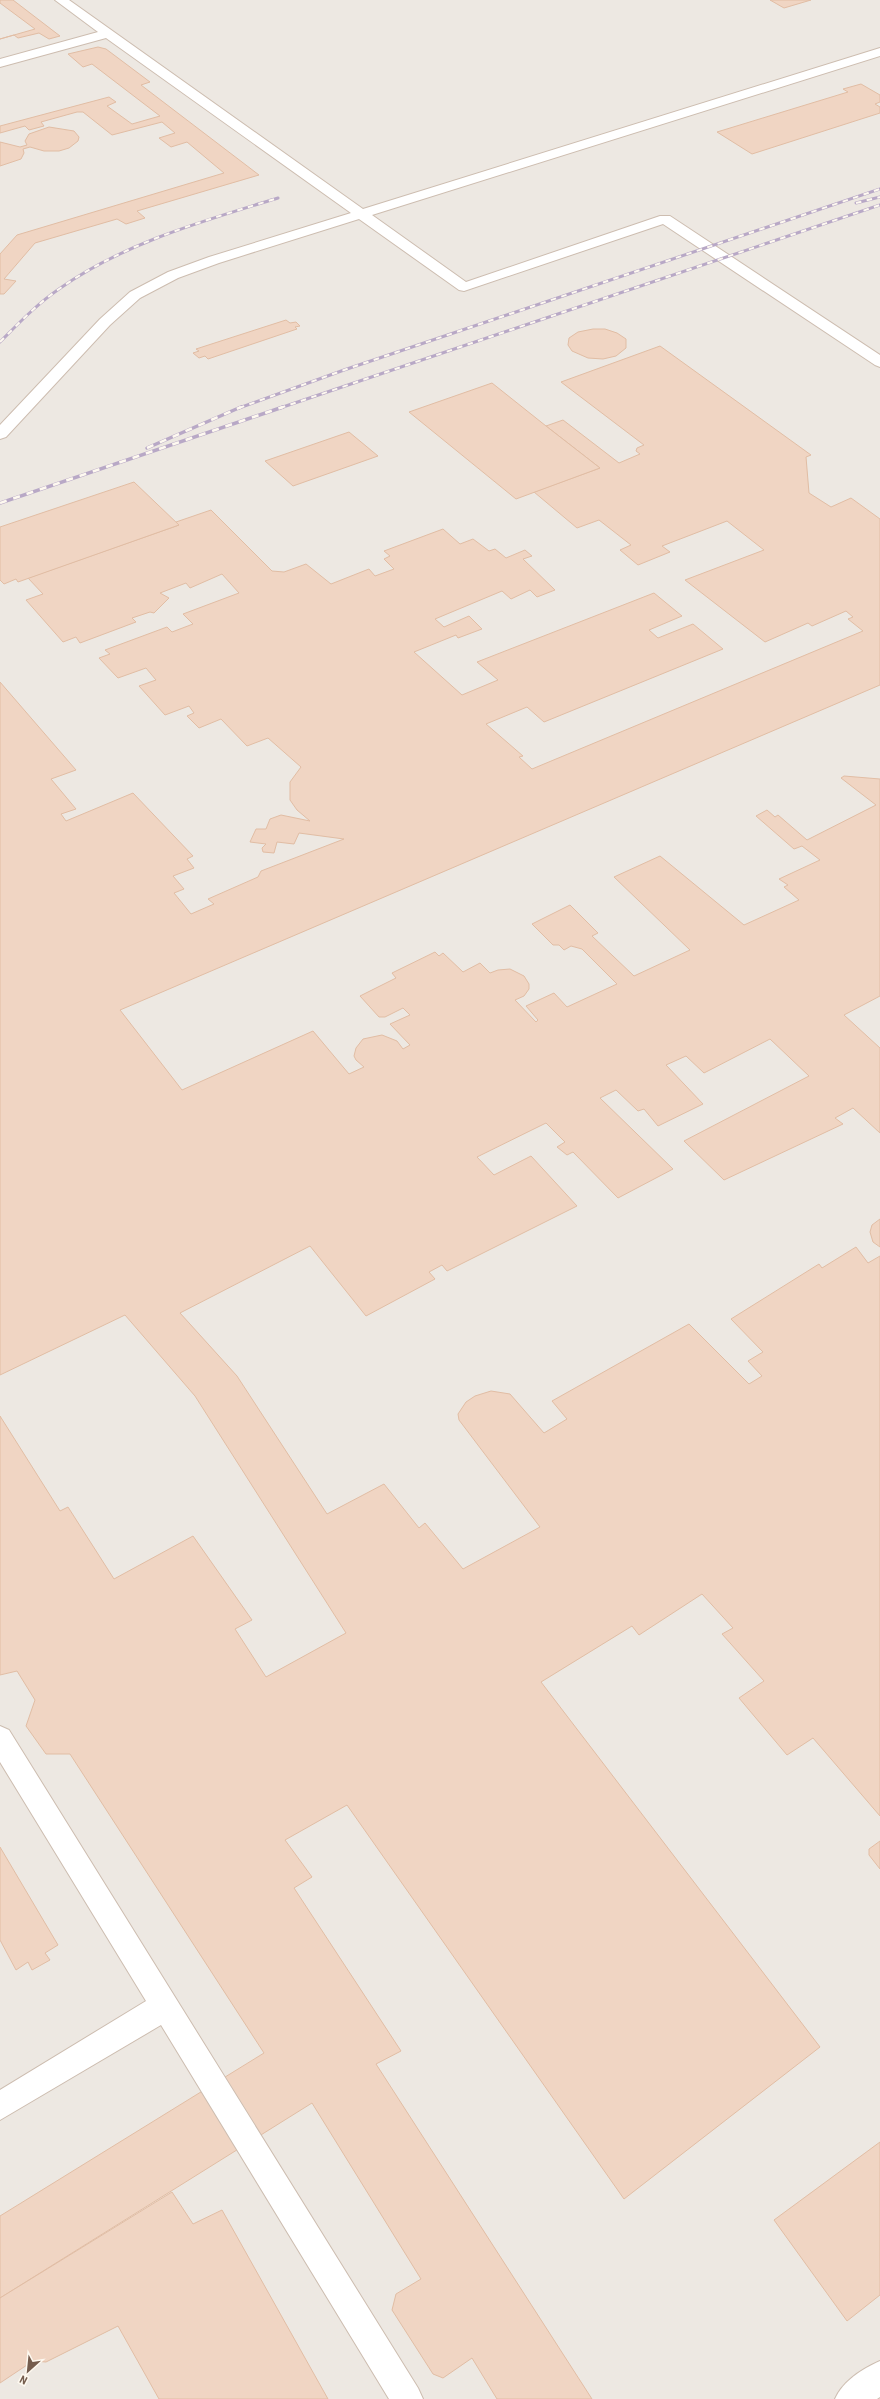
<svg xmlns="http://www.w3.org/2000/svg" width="880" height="2399" viewBox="0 0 880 2399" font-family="'Roboto Condensed',sans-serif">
<rect width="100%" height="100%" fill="#fcf5ea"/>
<rect fill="#ede8e2" x="0" y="0" width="880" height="2399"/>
<g fill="#f0d5c3" stroke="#e1bda4">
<path d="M0,0H13L60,36L49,39L39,33L18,38L14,35L0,39L35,29L0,3Z"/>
<path d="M770,0H811L784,8Z"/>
<path d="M98,47L106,49L150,82L141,85L259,175L137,211L145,218L126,224L117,219L35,243L4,279L16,281L4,294H0V254L17,235L224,173L187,142L171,147L159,138L175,133L162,122L112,135L83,112H77L41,122L44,126L29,130L25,126L0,133V126L109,97L116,102L107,106L132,124L160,116L92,64L83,67L68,54Z"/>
<path d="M861,84L880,95V102L875,104L880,107V113L752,154L717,132L848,92L843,89Z"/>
<path d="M49,127L74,131L79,137L78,141L69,148L59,151H44L30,147L23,149L24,153L21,159L0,166V142L20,147L27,145L25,141L29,134Z"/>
<path d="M286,320L290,323L296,322L300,326L295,327L297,329L208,359L205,356L199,358L193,353L199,351L196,349Z"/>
<path d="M593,329H605L617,333L626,339V348L616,356L603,359L588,358L572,351L568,345L569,338L578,332Z"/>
<path d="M660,346L811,455L806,457L809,493L831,507L851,498L880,519V685L120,1010L182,1090L313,1031L349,1074L364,1067L356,1060L354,1056L356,1048L363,1039L382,1035L397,1041L403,1049L410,1045L390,1024L410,1015L403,1008L385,1017H379L360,996L396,978L392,973L435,952L439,956L443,953L463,972L480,963L490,973L498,970L510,969L524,976L529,984V989L524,996L515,1000L536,1022L538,1020L526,1006L554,993L567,1007L617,984L582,949L571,946L564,950L559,945H553L532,924L570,905L598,933L592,936L634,976L690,950L614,877L660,856L744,925L799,900L784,887L788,885L779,879L820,860L802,846L794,849L756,816L767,810L775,817L778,815L807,840L876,805L841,778L844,776L880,779V996L844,1015L880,1048V1133L853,1108L835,1118L843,1124L724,1180L684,1141L809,1076L770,1039L704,1073L686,1056L666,1065L703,1104L658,1126L644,1109L638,1111L616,1090L600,1098L673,1169L618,1198L573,1152L567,1155L557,1147L565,1142L546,1123L477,1157L494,1175L531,1156L577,1206L447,1271L442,1265L429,1272L435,1279L366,1316L310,1246L180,1313L237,1376L327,1514L384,1484L419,1528L425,1523L463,1569L540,1527L459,1420L458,1414L466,1402L475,1396L491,1391L510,1394L544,1433L567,1419L552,1401L689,1324L749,1384L762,1376L748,1361L763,1352L731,1319L819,1264L822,1268L856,1247L868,1263L880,1256V1816L813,1738L787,1755L739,1698L764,1681L722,1634L733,1628L702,1594L639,1635L632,1626L541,1682L820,2047L624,2199L347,1805L285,1840L312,1877L294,1888L401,2051L376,2064L592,2399H497L472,2358L443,2378L433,2374L392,2310L396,2294L421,2279L312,2103L0,2298V2216L264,2053L70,1754H46L26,1726L35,1700L17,1671L0,1675V1416L60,1511L68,1507L114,1579L193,1536L252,1620L235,1629L266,1677L346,1633L195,1396L125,1315L0,1375V682L76,770L51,779L76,809L61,814L66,821L133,793L193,856L187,859L194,868L173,876L184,889L174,893L191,914L214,904L208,899L258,877L261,871L344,839L299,833L294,844L277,842L274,853L263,852L262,848L266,844L250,842L256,829H266L270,819L281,815L310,821L297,810L290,800V782L301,767L268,738L247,746L221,719L199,728L187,716L194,713L189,706L165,715L139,686L156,680L146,668L118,678L99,658L110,654L105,650L167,627L172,632L193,624L183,614L239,593L222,574L190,588L186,583L160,593L169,598L154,613L150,612L132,618L136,622L80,643L76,637L63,642L26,600L43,594L28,578L179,525L176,522L211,510L272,571L284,572L306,564L331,584L369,569L375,576L394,569L384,559L390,556L384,551L443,529L460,544L473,539L489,551L495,549L506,558L525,550L532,556L523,559L555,590L537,597L530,590L511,599L502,591L435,619L444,627L469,616L482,629L458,638L456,635L414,652L462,695L498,680L477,662L654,593L682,616L649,630L658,638L693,624L723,649L544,722L527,707L486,724L523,756L519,757L532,769L863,631L848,619L853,617L846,611L812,626L808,623L765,642L685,580L764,550L727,521L662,546L670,552L638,565L620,550L631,545L599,520L577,528L534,492L600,468L546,426L563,420L619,463L640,454L636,451L637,448L644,445L561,382Z"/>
<path d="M492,383L546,426L600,468L516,499L409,412Z"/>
<path d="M349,432L378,456L293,486L265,461Z"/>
<path d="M134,482L179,525L18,582L16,579L4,584L0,580V527Z"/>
<path d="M880,1219V1247L873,1242L870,1232L872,1225Z"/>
<path d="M880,1841V1869L869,1855V1849Z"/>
<path d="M0,1847L58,1945L45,1953L50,1960L32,1970L28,1962L16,1970L0,1940Z"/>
<path d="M880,2142V2295L847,2321L774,2220Z"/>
<path d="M172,2192L193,2224L222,2210L328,2399H159L118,2326L46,2362L33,2361L0,2383V2298Z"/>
</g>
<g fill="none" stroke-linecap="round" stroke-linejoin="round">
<g stroke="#cdbdb0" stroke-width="2">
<g id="lane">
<path d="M55,0H69L363,209L880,48V56L372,215L466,282L660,216H670L880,355V367L875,365L663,224L464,291L459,290L359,219L219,263L178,278L140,298L110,325L6,437L0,439V425L100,319L130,292L168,272L209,257L351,213L106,38L0,67V59L98,32Z"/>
<path d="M0,1726L9,1730L418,2388L423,2399H389L161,2025L0,2120V2090L146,2001L0,1762Z"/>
<path d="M880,2361V2397L877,2399H835C843,2381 862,2369 880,2361Z"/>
</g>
</g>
<use href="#lane" fill="#fff" fill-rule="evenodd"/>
<g stroke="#b8a8c6" stroke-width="3">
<g id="rail-far1">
<path d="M856,203L880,197"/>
<path d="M0,342C19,323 37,304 59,289C124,243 203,221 278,198"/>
<path d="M239,408L344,370L880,189"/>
<path d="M280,408L880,205"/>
</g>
</g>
<g stroke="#b8a8c6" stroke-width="3.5">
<g id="rail">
<path d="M147,448L241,407"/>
<path d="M0,503L283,407"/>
</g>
</g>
<use href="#rail-far1" stroke="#fef9f0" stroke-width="2" stroke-dasharray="5.5" stroke-linecap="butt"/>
<use href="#rail" stroke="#fef9f0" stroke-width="2.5" stroke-dasharray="7" stroke-linecap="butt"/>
</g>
<g transform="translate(28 2371) rotate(207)" stroke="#fef9f0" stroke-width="3" paint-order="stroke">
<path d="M0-3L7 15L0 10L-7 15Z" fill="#755d4e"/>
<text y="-6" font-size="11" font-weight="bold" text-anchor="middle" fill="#755d4e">N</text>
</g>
</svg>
